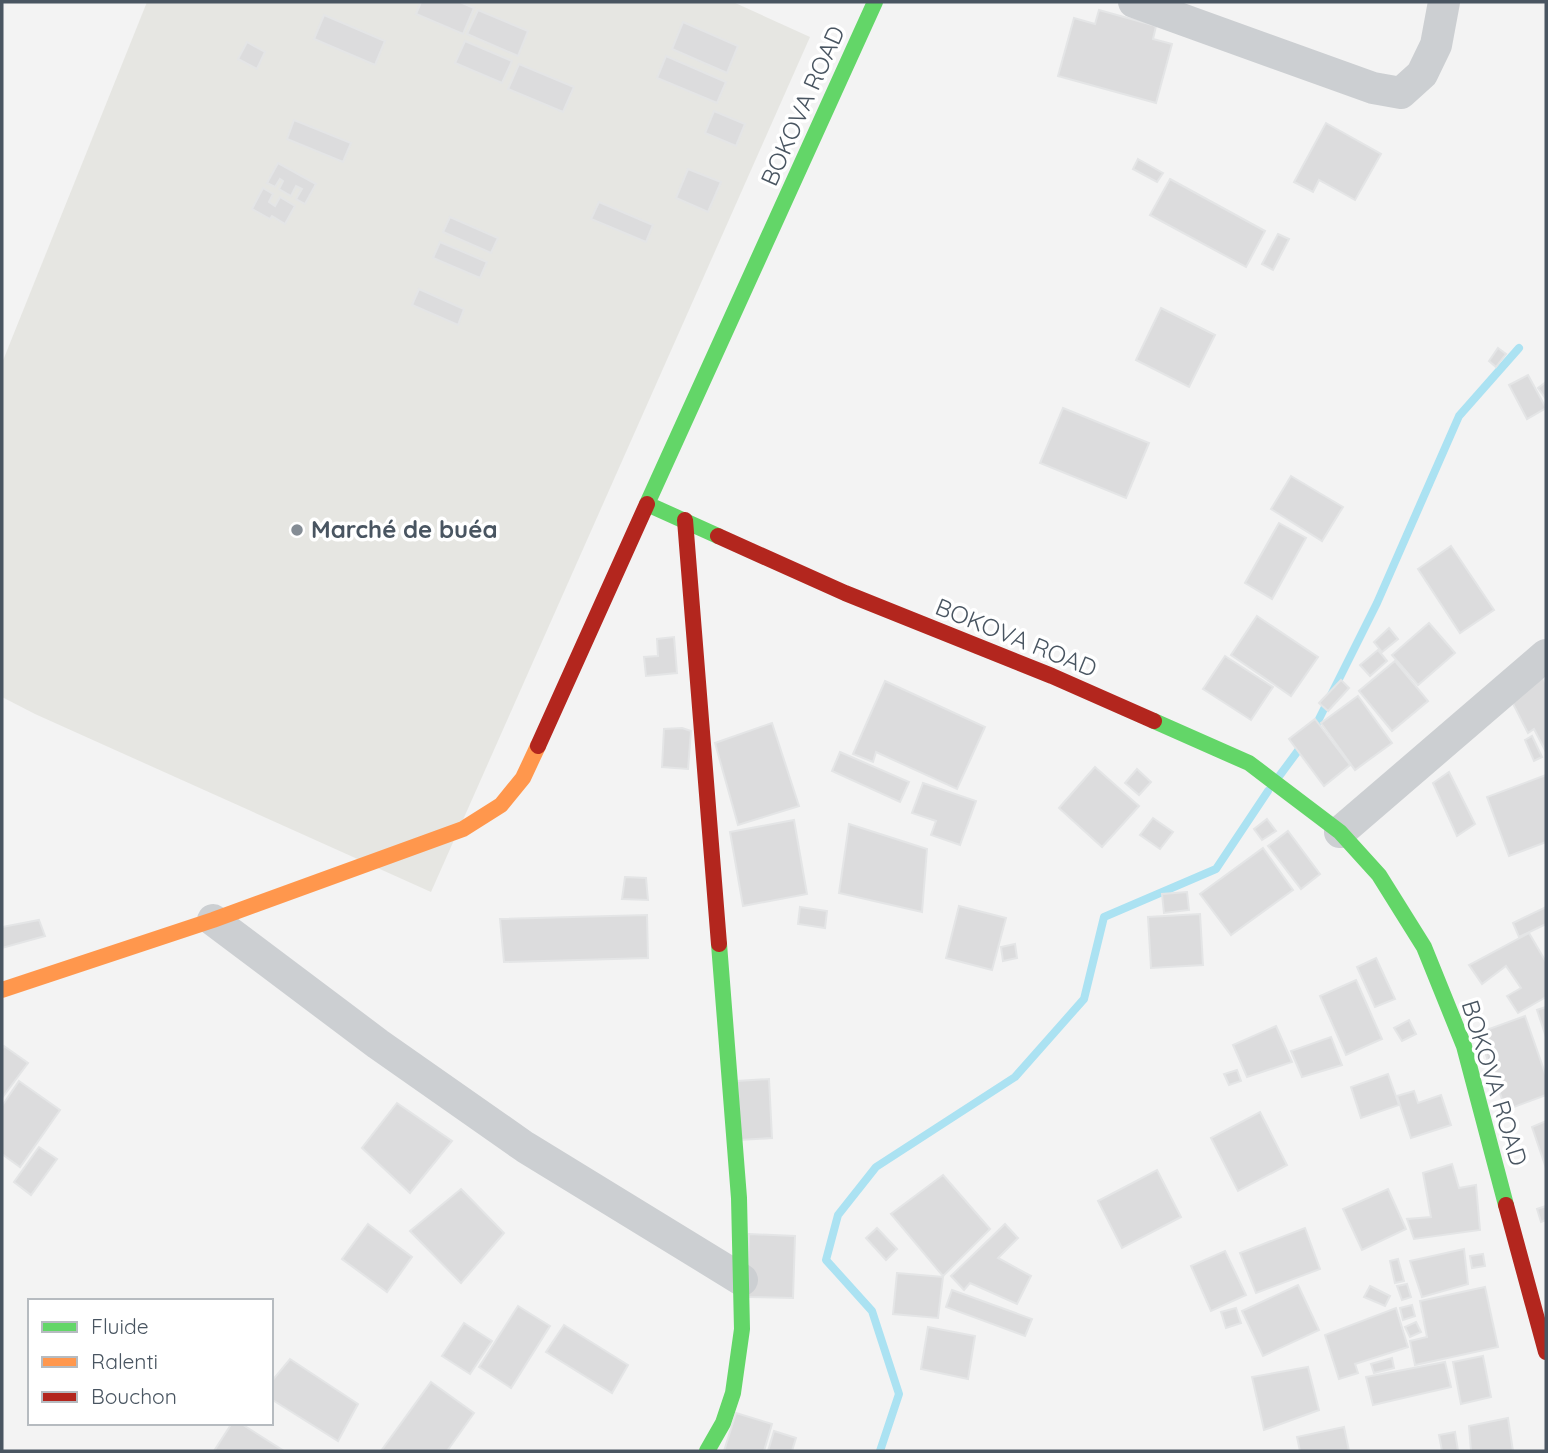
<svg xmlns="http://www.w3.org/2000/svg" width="1548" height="1453" viewBox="0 0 1548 1453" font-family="Quicksand,sans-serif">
<rect width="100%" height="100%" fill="#f3f3f3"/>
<path fill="#e6e6e2" d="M147,2H733L810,37L431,892L35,714L2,697V363Z"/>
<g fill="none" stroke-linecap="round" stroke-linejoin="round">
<g stroke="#abe2f2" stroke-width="8">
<path d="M1313,731L1377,603L1459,416L1519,348"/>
<path d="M1280,775L1303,744"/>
<path d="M880,1451L899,1394L872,1311L826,1260L838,1215L876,1167L1015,1077L1084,999L1104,917L1216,869L1268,791"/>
</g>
</g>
<g fill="#dcdcdd" stroke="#e4e5e6" stroke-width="2">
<path d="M421,2H460L474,8L463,34L416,14Z"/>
<path d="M478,10L528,31L518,56L467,34Z"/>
<path d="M1099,10L1156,26L1153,39L1172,44L1156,103L1058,76L1074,18L1095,24Z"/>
<path d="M324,15L385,41L375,65L314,39Z"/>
<path d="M683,22L738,46L727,73L672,49Z"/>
<path d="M465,41L512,61L502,83L455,63Z"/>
<path d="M247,42L265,52L257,69L238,59Z"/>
<path d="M666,56L726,82L717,103L657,78Z"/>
<path d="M519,64L574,87L563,112L508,89Z"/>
<path d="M714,111L745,124L736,146L705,133Z"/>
<path d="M294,120L351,143L343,162L287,139Z"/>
<path d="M1326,123L1381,154L1355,200L1319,180L1313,192L1294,182Z"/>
<path d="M1138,159L1163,173L1157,182L1133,169Z"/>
<path d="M278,163L316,184L305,204L296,199L302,189L296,186L291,196L279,189L283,181L280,179L275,187L267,183Z"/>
<path d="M688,169L721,182L708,212L676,198Z"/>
<path d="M1170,179L1265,231L1246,267L1150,215Z"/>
<path d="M263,188L273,194L269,202L275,206L280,197L295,206L285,224L272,216L270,219L252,209Z"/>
<path d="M599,202L653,225L646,242L591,219Z"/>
<path d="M450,217L498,238L491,253L443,232Z"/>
<path d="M1278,234L1289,239L1273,270L1262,264Z"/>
<path d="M440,242L487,262L480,278L433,258Z"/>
<path d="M419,289L464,309L458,325L412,305Z"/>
<path d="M1161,308L1215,335L1189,387L1136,360Z"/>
<path d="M1498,348L1506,354L1496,367L1489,361Z"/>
<path d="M1528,375L1546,408L1527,419L1509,385Z"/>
<path d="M1546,382V399L1538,388Z"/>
<path d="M1063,408L1149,443L1126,498L1040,463Z"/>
<path d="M1291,476L1343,507L1322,541L1271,509Z"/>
<path d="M1279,523L1306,538L1272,599L1245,583Z"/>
<path d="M1451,546L1494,610L1460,633L1418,569Z"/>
<path d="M1257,616L1318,657L1291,696L1231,655Z"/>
<path d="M1429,623L1455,653L1418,685L1392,655Z"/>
<path d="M1389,628L1398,639L1382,652L1374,642Z"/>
<path d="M674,637L677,673L646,676L644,657L658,656L657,639Z"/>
<path d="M1378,650L1387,661L1370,676L1360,665Z"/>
<path d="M1225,656L1273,687L1251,720L1203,689Z"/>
<path d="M1395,661L1428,701L1392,731L1359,691Z"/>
<path d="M1541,674L1546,683V752L1534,729L1528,733L1507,692Z"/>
<path d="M1341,680L1349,688L1328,711L1319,703Z"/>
<path d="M885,681L985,727L957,789L876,752L873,762L853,754Z"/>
<path d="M1358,696L1392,743L1355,770L1321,723Z"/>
<path d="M1315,719L1350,765L1324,786L1289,739Z"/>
<path d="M772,723L799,806L738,825L715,743Z"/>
<path d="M682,728L691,731L688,769L662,767L664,729Z"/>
<path d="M1532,736L1542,757L1534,761L1525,740Z"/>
<path d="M840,752L909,782L900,802L832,771Z"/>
<path d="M1095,767L1139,806L1102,847L1059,808Z"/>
<path d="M1137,769L1151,782L1139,795L1125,783Z"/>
<path d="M1449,772L1475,824L1457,836L1433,783Z"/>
<path d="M1546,775V842L1509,856L1487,797Z"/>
<path d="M923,783L976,801L960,845L931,835L936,821L912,813Z"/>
<path d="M1153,818L1173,832L1160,849L1140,835Z"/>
<path d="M1267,819L1276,831L1262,840L1254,829Z"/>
<path d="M794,820L807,894L743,906L730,832Z"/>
<path d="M849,824L927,849L922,912L839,893Z"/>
<path d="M1288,831L1320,874L1301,889L1268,846Z"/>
<path d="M1263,848L1293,890L1231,935L1200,894Z"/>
<path d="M625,877L646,878L648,900L622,899Z"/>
<path d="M1187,892L1189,910L1164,913L1162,894Z"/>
<path d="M959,906L1006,918L992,970L946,958Z"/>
<path d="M800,907L827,911L825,928L798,924Z"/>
<path d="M1546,907V924L1519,937L1513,923Z"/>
<path d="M1200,914L1203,965L1151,968L1148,917Z"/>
<path d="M647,915L648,958L504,962L500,919Z"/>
<path d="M39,920L45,936L2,948V927Z"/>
<path d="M1529,933L1546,962V997L1518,1013L1507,996L1521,988L1506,966L1482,984L1469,965Z"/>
<path d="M1015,944L1017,958L1003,961L1001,947Z"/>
<path d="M1376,958L1395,999L1375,1007L1357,967Z"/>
<path d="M1356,980L1382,1039L1346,1055L1320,996Z"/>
<path d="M1546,1007V1037L1537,1010Z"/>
<path d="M1525,1016L1546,1076V1095L1506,1110L1478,1033Z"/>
<path d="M1409,1020L1416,1034L1402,1041L1394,1028Z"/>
<path d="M1276,1026L1292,1062L1247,1077L1233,1045Z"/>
<path d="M1331,1037L1342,1065L1302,1077L1291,1051Z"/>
<path d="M4,1046L28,1063L2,1098V1049Z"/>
<path d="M1237,1070L1241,1081L1229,1085L1224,1074Z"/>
<path d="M1388,1074L1399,1105L1361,1118L1351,1087Z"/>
<path d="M769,1079L772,1138L740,1140L737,1081Z"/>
<path d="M19,1081L60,1110L20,1167L2,1154V1106Z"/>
<path d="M1414,1091L1418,1103L1441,1095L1451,1125L1411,1138L1397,1096Z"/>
<path d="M397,1103L452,1141L410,1193L362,1148Z"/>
<path d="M1260,1112L1287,1165L1238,1191L1211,1138Z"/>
<path d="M1546,1121V1168L1532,1127Z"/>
<path d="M39,1147L57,1159L31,1195L14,1182Z"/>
<path d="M1452,1164L1459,1188L1476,1185L1480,1230L1414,1239L1407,1219L1431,1217L1423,1173Z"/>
<path d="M1157,1170L1181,1217L1122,1248L1098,1201Z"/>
<path d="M943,1175L990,1229L943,1276L891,1214Z"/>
<path d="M461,1189L504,1233L461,1283L410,1231Z"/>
<path d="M1388,1189L1406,1229L1362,1250L1343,1209Z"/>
<path d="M1546,1206V1220L1541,1222L1537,1209Z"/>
<path d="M368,1224L412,1257L387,1292L342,1259Z"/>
<path d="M1005,1224L1018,1238L998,1258L1031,1276L1017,1304L970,1283L964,1290L951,1276Z"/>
<path d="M877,1228L897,1249L886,1260L866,1238Z"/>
<path d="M1305,1228L1320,1269L1256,1293L1240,1253Z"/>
<path d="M749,1234L795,1236L793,1298L747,1297Z"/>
<path d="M1464,1249L1468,1284L1422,1297L1410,1261Z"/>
<path d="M1225,1251L1246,1295L1211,1311L1191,1266Z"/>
<path d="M1483,1254L1485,1266L1472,1268L1470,1256Z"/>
<path d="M1398,1259L1404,1281L1395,1283L1390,1261Z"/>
<path d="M897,1273L943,1277L938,1318L893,1314Z"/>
<path d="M1407,1284L1411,1297L1402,1300L1397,1286Z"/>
<path d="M1298,1285L1319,1330L1263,1356L1242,1311Z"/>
<path d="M1370,1286L1390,1296L1385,1306L1364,1297Z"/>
<path d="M1485,1287L1498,1347L1415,1365L1410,1341L1427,1337L1420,1301Z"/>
<path d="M952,1290L1032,1319L1025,1336L946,1307Z"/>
<path d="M1412,1305L1415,1316L1403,1320L1400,1308Z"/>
<path d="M518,1306L550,1326L511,1388L479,1367Z"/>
<path d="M1236,1308L1241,1323L1226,1328L1221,1312Z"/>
<path d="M1396,1308L1408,1347L1355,1364L1358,1373L1339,1379L1325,1335Z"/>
<path d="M1416,1322L1421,1332L1410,1337L1405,1327Z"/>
<path d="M464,1323L492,1341L470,1374L442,1356Z"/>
<path d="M564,1325L628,1365L612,1393L546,1352Z"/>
<path d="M928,1327L975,1336L968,1379L921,1369Z"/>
<path d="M1483,1356L1491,1397L1461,1404L1453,1362Z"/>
<path d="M1392,1358L1394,1368L1374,1373L1371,1364Z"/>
<path d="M290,1359L358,1404L338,1441L271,1399V1382Z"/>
<path d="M1445,1362L1451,1387L1373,1405L1366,1377Z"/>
<path d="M1308,1367L1319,1410L1264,1430L1252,1377Z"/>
<path d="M431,1382L474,1413L447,1451H381Z"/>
<path d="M736,1413L772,1424L764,1451H724Z"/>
<path d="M1508,1418L1513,1451H1471L1469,1426Z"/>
<path d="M232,1423H240L284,1451H214Z"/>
<path d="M1344,1427L1349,1451H1300L1297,1437Z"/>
<path d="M774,1431L796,1438L792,1451H768Z"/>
<path d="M1455,1432L1458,1451H1442L1439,1435Z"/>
</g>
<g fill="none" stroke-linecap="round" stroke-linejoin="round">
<g stroke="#cccfd2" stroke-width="32">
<path d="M1134,2L1373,88L1401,93L1422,74L1436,45L1444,2"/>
<path d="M1340,832L1546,655"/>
<path d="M213,920L378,1044L525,1147L742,1280"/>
</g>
<g stroke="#63d668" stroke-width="16">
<path d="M718,536L647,504L875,2"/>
<path d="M1154,721L1249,763L1340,832L1379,875L1424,947L1464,1046L1506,1205"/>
<path d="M707,1451L723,1423L733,1393L742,1329L739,1198L719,944"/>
</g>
<path stroke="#ff974d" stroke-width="16" d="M2,990L213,920L463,829L501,805L523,778L538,746"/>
<g stroke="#b3261e" stroke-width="16">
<path d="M685,520L719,944"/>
<path d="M718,536L845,593L1052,676L1154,721"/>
<path d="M538,746L647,504"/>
<path d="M1506,1205L1546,1352"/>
</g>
</g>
<circle fill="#848c94" stroke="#fff" stroke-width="2.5" cx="297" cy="530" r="7"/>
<g text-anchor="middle" stroke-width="7" stroke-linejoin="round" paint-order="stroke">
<g font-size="24" fill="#495561" stroke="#fff">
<text transform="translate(803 106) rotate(-66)" y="8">BOKOVA ROAD</text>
<text transform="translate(1016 638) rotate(22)" y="8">BOKOVA ROAD</text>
<text transform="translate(1494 1083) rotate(73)" y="8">BOKOVA ROAD</text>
</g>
<g font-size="24" font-weight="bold" fill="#495561" stroke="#fff" text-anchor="start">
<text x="311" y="538">Marché de buéa</text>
</g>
</g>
<rect width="1548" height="1453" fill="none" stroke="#495561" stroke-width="7"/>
<rect x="28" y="1299" width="245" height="126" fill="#ffffff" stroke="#b6bbc0" stroke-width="2"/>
<rect x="42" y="1322" width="35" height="10" fill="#63d668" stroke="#b6bbc0" stroke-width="2"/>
<text x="91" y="1334" font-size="21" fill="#495561">Fluide</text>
<rect x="42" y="1357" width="35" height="10" fill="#ff974d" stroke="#b6bbc0" stroke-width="2"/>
<text x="91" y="1369" font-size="21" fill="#495561">Ralenti</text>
<rect x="42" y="1392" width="35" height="10" fill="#b3261e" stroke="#b6bbc0" stroke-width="2"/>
<text x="91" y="1404" font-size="21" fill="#495561">Bouchon</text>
</svg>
